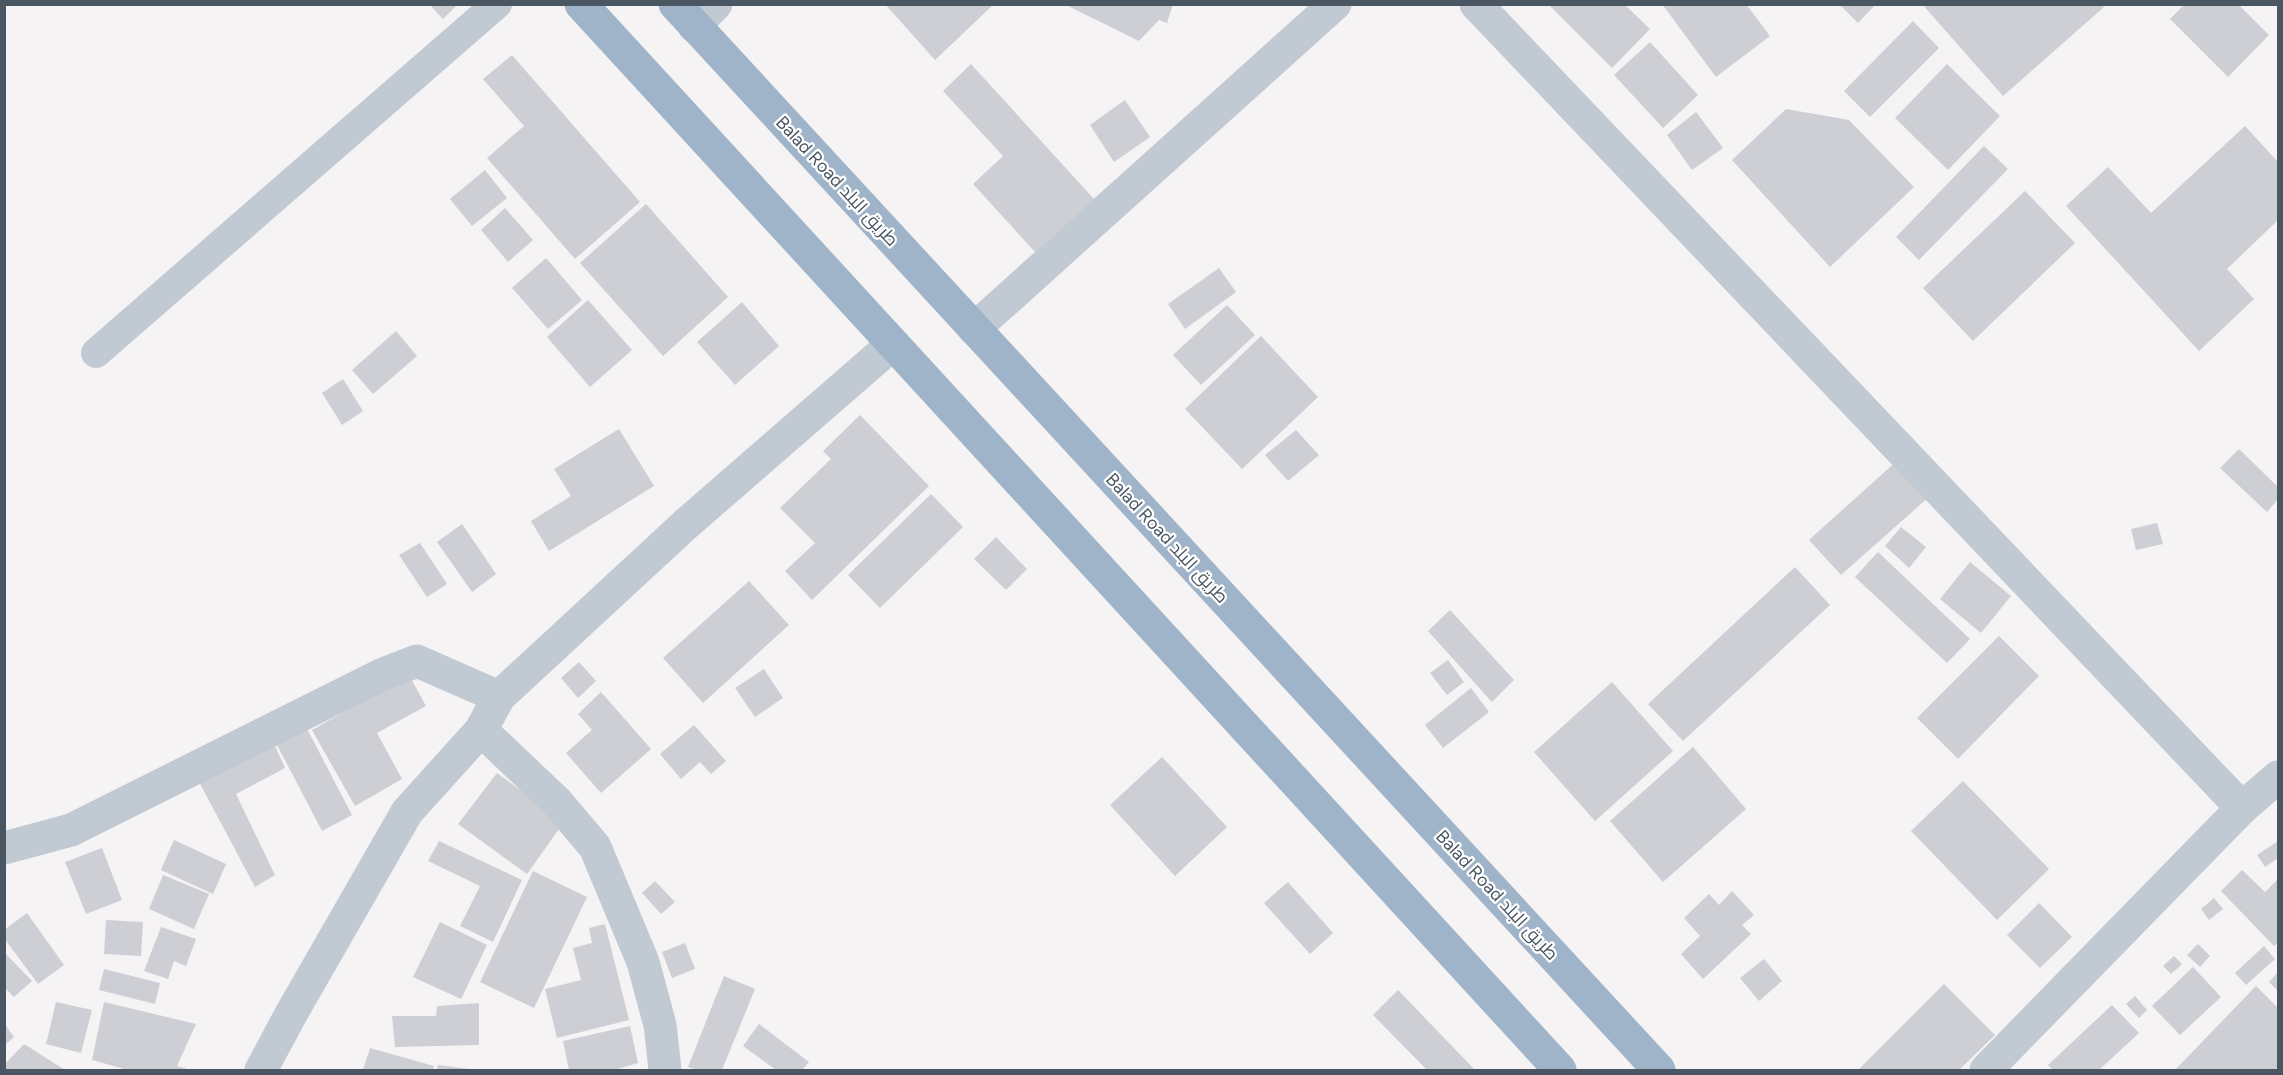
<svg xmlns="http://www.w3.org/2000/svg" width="2283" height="1075" viewBox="0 0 2283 1075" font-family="Figtree,Cairo,sans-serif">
<rect width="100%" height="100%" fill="#f5f3f3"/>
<g fill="#cdcfd5">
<path d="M429,4H458L443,19Z"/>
<path d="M885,4H994L935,60Z"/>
<path d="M1064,4H1173L1167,23L1159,20L1139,41Z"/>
<path d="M1662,4H1746L1770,36L1716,77Z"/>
<path d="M1839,4H1876L1858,23Z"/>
<path d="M1922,4H2101L2104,7L2003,96Z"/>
<path d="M2185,4H2238L2269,35L2228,77L2170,19Z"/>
<path d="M1549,5H1625L1650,29L1612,68Z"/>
<path d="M1913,21L1939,48L1870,117L1844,91Z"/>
<path d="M1650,42L1698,95L1663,128L1614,75Z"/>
<path d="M512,55L640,202L575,259L487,158L524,126L483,79Z"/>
<path d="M971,64L1094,199L1035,252L973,184L1003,156L943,91Z"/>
<path d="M1947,64L2000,116L1948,170L1895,118Z"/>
<path d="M1125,100L1150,137L1114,162L1090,125Z"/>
<path d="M1786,109L1849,120L1914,187L1830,267L1732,160Z"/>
<path d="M1696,112L1723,148L1692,170L1667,135Z"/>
<path d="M2245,126L2278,162V220L2227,269L2254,299L2199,351L2066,206L2108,167L2151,213Z"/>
<path d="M1984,146L2008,169L1919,260L1896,237Z"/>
<path d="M485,170L507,198L472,226L450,199Z"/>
<path d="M2025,191L2075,243L1973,341L1923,288Z"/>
<path d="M646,204L728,297L663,356L580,263Z"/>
<path d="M505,208L533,240L508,262L481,230Z"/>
<path d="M546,258L582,300L548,329L512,288Z"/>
<path d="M1219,268L1236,292L1185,329L1168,304Z"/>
<path d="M588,300L632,350L590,387L547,337Z"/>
<path d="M742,302L779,346L735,385L697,342Z"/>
<path d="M1227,305L1255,335L1201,385L1173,355Z"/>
<path d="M396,331L417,356L373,394L352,370Z"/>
<path d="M1261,336L1318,397L1242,469L1185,409Z"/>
<path d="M343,379L363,411L342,425L322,393Z"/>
<path d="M860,415L929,486L812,600L785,571L815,543L780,508L831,459L823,451Z"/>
<path d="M619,429L654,486L549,551L531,521L571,496L554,469Z"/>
<path d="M1296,430L1319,455L1288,481L1265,455Z"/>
<path d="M2239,449L2278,487V499L2267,512L2220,468Z"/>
<path d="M1898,460L1930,496L1841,575L1809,540Z"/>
<path d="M931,494L963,527L880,608L848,575Z"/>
<path d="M2157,523L2163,544L2136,550L2131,529Z"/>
<path d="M462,524L496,574L472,592L437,542Z"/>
<path d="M1901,527L1926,547L1909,568L1885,546Z"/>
<path d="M996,537L1027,569L1006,590L974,559Z"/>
<path d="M420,543L447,584L427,597L399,555Z"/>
<path d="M1878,552L1970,639L1947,663L1855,577Z"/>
<path d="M1970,562L2011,596L1981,633L1940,599Z"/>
<path d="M1795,567L1830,605L1683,741L1648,704Z"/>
<path d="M749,581L789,625L703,703L663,658Z"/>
<path d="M1450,610L1514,680L1492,702L1428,631Z"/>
<path d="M1999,636L2039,676L1958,759L1917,718Z"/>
<path d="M1448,660L1464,682L1447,695L1430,673Z"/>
<path d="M579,662L596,681L578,698L561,678Z"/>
<path d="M764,669L783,698L755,717L735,688Z"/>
<path d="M409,675L426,706L377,733L402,779L355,806L312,730Z"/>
<path d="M1612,682L1673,751L1595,821L1534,752Z"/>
<path d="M1471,688L1489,712L1443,748L1425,725Z"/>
<path d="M601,692L651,749L601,793L566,753L592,730L578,714Z"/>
<path d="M305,725L352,815L322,831L275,741Z"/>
<path d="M694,725L726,761L711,774L700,762L681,779L660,754Z"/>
<path d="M272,739L285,768L236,794L275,875L255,887L198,780Z"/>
<path d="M1693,747L1746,809L1663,882L1610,821Z"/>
<path d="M1162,757L1227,827L1175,876L1110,805Z"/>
<path d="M497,773L564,822L527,874L458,824Z"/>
<path d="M1963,781L2049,869L1997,920L1911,831Z"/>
<path d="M174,840L226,864L213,894L161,870Z"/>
<path d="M439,841L522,880L493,942L460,926L480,886L428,861Z"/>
<path d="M2278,841V858L2265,867L2257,855Z"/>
<path d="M102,848L122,900L86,914L65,862Z"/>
<path d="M2242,870L2265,892L2278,879V943L2274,946L2221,891Z"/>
<path d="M533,871L587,897L534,1008L480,982Z"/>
<path d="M163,875L209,894L194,929L149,909Z"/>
<path d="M655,881L675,902L661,914L642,893Z"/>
<path d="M1288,882L1333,933L1310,954L1264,903Z"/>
<path d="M1732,891L1754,915L1742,925L1751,934L1703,979L1681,954L1700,936L1684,918L1709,894L1719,905Z"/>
<path d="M2214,898L2223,909L2209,920L2201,909Z"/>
<path d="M2039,903L2072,937L2040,968L2007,935Z"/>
<path d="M27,913L64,965L38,984L4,938V930Z"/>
<path d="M106,920L143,922L141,956L104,954Z"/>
<path d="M440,922L487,945L461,999L413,977Z"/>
<path d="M605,924L629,1020L557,1038L545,989L581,980L573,948L592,943L589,928Z"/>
<path d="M161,927L196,939L186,966L174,961L168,979L144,971Z"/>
<path d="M685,943L695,969L672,978L662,952Z"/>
<path d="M2198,944L2210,956L2200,967L2187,955Z"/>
<path d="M2264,946L2275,959L2246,985L2235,973Z"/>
<path d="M4,952L32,981L14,997L4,987Z"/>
<path d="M2174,956L2182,964L2171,974L2163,966Z"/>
<path d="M1764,959L1782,981L1759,1001L1740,978Z"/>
<path d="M2193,967L2221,997L2180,1035L2152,1006Z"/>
<path d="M104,969L160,983L155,1004L99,990Z"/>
<path d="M2278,972V991L2269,982Z"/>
<path d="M724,976L755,989L722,1070H698L688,1067Z"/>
<path d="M1944,984L1995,1035L1959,1070H1858Z"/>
<path d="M2256,986L2278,1008V1070H2175Z"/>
<path d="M1398,990L1475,1070H1427L1373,1015Z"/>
<path d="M2135,996L2147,1010L2139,1018L2126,1004Z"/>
<path d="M56,1002L92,1010L81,1053L46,1044Z"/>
<path d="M104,1002L196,1024L177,1066L191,1070H128L92,1060Z"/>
<path d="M479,1003V1045L395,1047L392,1016H436L437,1006Z"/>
<path d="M2112,1005L2139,1033L2099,1070H2053L2048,1065Z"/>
<path d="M4,1023L14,1037L4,1046Z"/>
<path d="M759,1024L809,1062L802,1070H776L743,1046Z"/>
<path d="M630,1026L638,1063L614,1070H569L563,1041Z"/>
<path d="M24,1044L65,1070H4V1065Z"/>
<path d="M370,1048L434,1066L433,1070H363Z"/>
<path d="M438,1065L470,1069L469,1070H437Z"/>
</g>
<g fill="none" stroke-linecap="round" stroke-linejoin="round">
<path stroke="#c1cad2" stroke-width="30" d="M96,353L497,4"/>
<g stroke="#c1cad2" stroke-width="33">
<path d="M1476,4L2242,808"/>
<path d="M694,26L716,4"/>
<path d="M974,329L1335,4"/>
<path d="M481,730L557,802L595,847L643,962L660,1025L665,1070"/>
<path d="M4,848L71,830L381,675L417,661L499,697"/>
<path d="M261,1070L291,1014L407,812L481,730L499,697L686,524L893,344"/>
<path d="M1986,1070L2242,808L2278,777"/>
</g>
<g stroke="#9fb4c9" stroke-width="33">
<path d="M581,4L1560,1070"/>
<path d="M675,4L1659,1070"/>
</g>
</g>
<g text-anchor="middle" stroke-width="4.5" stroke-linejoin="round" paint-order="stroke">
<g font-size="18" fill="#4a5661" stroke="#fff">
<text transform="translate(837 181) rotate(47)" y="6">Balad Road طريق البلد</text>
<text transform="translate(1167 538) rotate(47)" y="6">Balad Road طريق البلد</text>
<text transform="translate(1497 895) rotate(47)" y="6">Balad Road طريق البلد</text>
</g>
</g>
<rect width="2283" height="1075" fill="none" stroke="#4a5661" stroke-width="12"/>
</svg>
